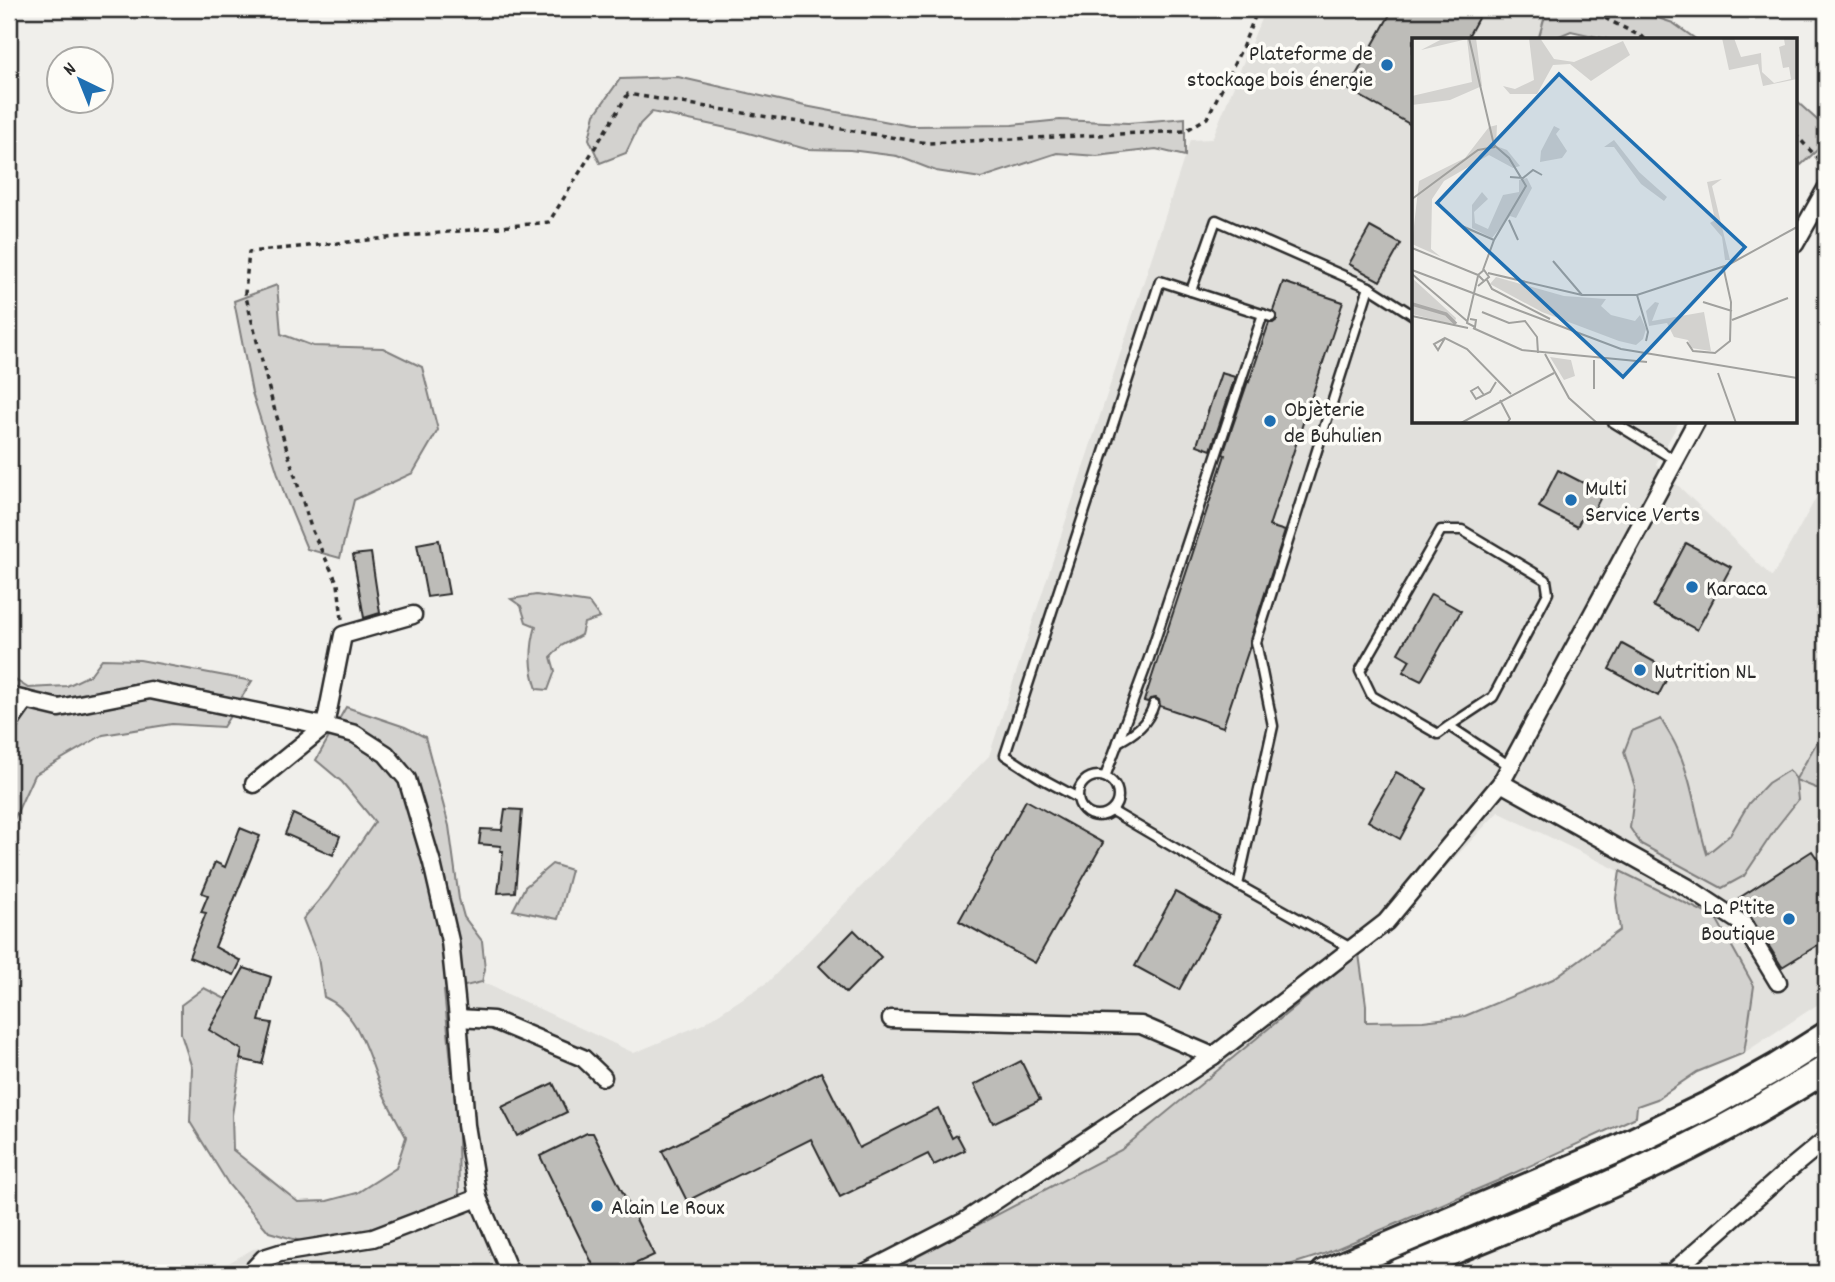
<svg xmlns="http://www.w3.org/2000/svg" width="1835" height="1282" viewBox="0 0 1835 1282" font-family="Dekko,sans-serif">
<rect width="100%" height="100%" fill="#f0efeb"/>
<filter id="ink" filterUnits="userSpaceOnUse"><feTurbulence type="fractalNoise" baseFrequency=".0143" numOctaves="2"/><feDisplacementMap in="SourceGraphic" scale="14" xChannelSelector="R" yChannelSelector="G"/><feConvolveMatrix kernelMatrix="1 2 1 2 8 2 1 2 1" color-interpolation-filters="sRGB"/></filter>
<g filter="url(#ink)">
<path fill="#e1e0dc" d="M1265,9H1547L1538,40H1413V422H1679L1656,464L1772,577L1826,480V726L1796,779L1826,792V999L1744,1053L1753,986L1716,918L1498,812L1381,936L1121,1150L886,1273H211L253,1249L369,1230L458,1134L444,991L482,982L634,1053L703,1024L768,982L989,756L1190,140L1212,139Z"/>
<g fill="#d3d2cf" stroke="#7f7e7d" stroke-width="2">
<path d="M1547,9H1631L1673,23L1697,40H1611L1571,31L1550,40H1538Z"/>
<path d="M678,77L805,106L910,126L1012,125L1060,120L1128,123L1185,118V156L1156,149L1097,156L1057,153L981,178L936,171L897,156L850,150L806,149L741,131L652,112L640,124L626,153L600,163L589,139L595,114L620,79Z"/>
<path d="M1795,100L1826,128L1825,143L1801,165L1795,156Z"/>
<path d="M277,285L281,334L313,346L383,348L422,367L438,430L413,473L354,500L340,558L307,549L285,496L252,393L234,301Z"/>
<path d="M536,595L589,603L600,618L584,623L581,635L561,646L551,657L555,671L548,690L537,689C530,669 530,646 536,626L526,622L521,606L511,599Z"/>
<path d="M102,659L140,660L252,681L223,727L172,724L103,735L34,775L9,830V676L28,688L67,686L90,675Z"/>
<path d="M346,707L405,727L425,737L449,826L459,899L464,917L482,941L485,969L482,982L444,991L458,1134L459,1196L369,1230L300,1241L269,1232L229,1185L190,1122L192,1068L181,1034V1005L204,988L249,1011L232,1115L233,1150L298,1202L327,1201L357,1193L396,1168L406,1137C398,1122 390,1108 383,1093C368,1059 361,1013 324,997L318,957L303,919L328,890L375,822L342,782L316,760Z"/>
<path d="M1661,719C1666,729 1673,738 1677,748C1693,781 1696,819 1707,854L1730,835L1749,803L1768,783L1789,770L1796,779L1826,726V792L1796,780L1798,800L1776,828L1744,876L1722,888L1641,844L1630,828L1635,787L1624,752L1632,731Z"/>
<path d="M552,864L571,870L558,919L513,910L525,887Z"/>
<path d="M1620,871L1716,918L1754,986L1744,1053L1697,1072L1657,1099L1637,1106L1636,1117L1497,1181L1324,1254L1264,1273H886L1121,1150L1359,954L1366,1005V1022L1423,1021L1465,1016L1553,979L1620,930L1616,898Z"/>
</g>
<g fill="#bdbcb8" stroke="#2b2b2b" stroke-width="2">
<path d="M1393,9H1483L1466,40H1413V126L1348,89Z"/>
<path d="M1370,227L1401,244L1380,281L1349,264Z"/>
<path d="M1283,282L1343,302L1269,526L1285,531L1250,640V646L1223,727L1160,706L1159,700L1156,698L1150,699L1148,702L1144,701L1225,455L1223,454L1248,381L1249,382L1269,323H1273L1277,320V315L1273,311Z"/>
<path d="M1221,373L1235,377L1211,450L1197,445Z"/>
<path d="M1558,470L1603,493L1591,516L1584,513L1577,527L1539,507Z"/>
<path d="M439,540L449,594L427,597L417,544Z"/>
<path d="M1686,543L1731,567L1697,630L1653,606Z"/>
<path d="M371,553L380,613L364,618L353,555Z"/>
<path d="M1431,594L1461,611L1421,681L1403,672L1410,660L1398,653Z"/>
<path d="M1622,644L1671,671L1658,696L1609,669Z"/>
<path d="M1396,772L1427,789L1400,839L1368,821Z"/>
<path d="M1026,800L1103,843L1035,963L959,921Z"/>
<path d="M505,809L522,810L515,892L498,893L503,851H500L501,846L479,844L481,829L502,830Z"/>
<path d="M293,814L340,836L333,855L285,834Z"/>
<path d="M240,828L260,836L215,947L241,961L234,975L189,957L206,913L201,912L208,895L202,893L215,862L225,867Z"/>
<path d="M1812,851L1826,872V940L1782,967L1739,898Z"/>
<path d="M1175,892L1219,916L1179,990L1135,966Z"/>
<path d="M854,930L881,957L846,993L819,966Z"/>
<path d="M244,968L271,977L259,1021L272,1023L262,1064L240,1059L242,1050L209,1030Z"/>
<path d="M1021,1061L1040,1100L993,1123L974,1085Z"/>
<path d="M821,1072L859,1148L938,1108L952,1138L957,1135L965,1150L934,1165L928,1154L840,1197L811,1139L687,1201L662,1151Z"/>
<path d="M553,1083L567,1112L517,1136L502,1107Z"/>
<path d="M587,1133H593L654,1255L616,1273H597L540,1156Z"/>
</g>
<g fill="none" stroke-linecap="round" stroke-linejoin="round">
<g stroke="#2b2b2b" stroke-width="13">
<g id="service">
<path d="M1191,291L1216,220L1369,287L1413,315"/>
<path d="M1613,422L1675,460"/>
<path d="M1449,726L1493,697L1548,593L1546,580L1462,530H1441L1360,671L1372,696L1438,734L1449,726L1510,766"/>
<path d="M1118,742C1135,733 1148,724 1154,704"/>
<circle cx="1098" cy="796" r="20"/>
<path d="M1105,777L1149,658L1263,314"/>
<path d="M1078,798L1039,777L1005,755L1160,281L1271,317"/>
<path d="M1112,811L1238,885L1351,948"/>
<path d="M1238,885L1273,726L1256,642L1369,287"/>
</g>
</g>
<g stroke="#2b2b2b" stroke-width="21">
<g id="minor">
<path d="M1795,244L1826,189"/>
<path d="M9,694L13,697L59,708L150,690L325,726L355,734L386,754L407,779L432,863L450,941L458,1018L466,1125L478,1198L510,1273"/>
<path d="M9,724L26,700"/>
<path d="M1501,783L1687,887L1743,924L1778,982"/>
<path d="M254,784L325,726L343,635L413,615"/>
<path d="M458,1018L493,1020L583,1058L603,1077"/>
<path d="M891,1019L1141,1025L1213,1056"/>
<path d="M250,1273L264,1258L280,1253L373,1238L478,1198"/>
<path d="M864,1273L965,1221L1213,1056L1386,922L1501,783L1696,422"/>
<path d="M1672,1273L1785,1173L1826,1139"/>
</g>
</g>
<g stroke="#2b2b2b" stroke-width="32">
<g id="trunk">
<path d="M1325,1273L1620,1148L1711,1104L1777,1067L1826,1036"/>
<path d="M1398,1273C1495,1233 1593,1195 1687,1148C1734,1124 1781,1097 1826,1069"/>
</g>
</g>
<g stroke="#2b2b2b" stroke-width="3.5" stroke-dasharray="5 5" stroke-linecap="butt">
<path d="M1587,9L1648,40"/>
<path d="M1795,134L1826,167"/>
<path d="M342,619L338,584L312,531L272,401L245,293L249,252L549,222L628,94L927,143L1185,131L1207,118L1242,48L1258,9"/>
</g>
<use href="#service" stroke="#fdfcf7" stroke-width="8"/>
<use href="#minor" stroke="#fdfcf7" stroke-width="16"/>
<use href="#trunk" stroke="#fdfcf7" stroke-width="26"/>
</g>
</g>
<g fill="#1f6fb2" stroke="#fdfcf7" stroke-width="2.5">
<circle cx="1387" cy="65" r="7"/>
<circle cx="1270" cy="421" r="7"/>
<circle cx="1571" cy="500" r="7"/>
<circle cx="1692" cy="587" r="7"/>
<circle cx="1640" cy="670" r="7"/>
<circle cx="1789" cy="919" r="7"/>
<circle cx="597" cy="1206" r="7"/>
</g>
<g text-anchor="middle" stroke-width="7" stroke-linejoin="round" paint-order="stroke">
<g font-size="23" fill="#2b2b2b" stroke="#fdfcf7" text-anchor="start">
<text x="1373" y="60" text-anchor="end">Plateforme de<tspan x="1373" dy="26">stockage bois énergie</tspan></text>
<text x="1284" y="416">Objèterie<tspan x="1284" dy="26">de Buhulien</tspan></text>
<text x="1585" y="495">Multi<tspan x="1585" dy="26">Service Verts</tspan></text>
<text x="1706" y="595">Karaca</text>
<text x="1654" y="678">Nutrition NL</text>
<text x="1775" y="914" text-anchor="end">La P'tite<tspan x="1775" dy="26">Boutique</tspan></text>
<text x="611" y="1214">Alain Le Roux</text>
</g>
</g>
<g transform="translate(1412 38)">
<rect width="385" height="385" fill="#f0efeb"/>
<path d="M32,0H64L70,48L38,62L0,67V58L60,44L55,1L9,12ZM117,0H128L142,21L162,24L211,3L218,17L179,43L158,26L141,27L125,56H98L91,48L103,51L122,42ZM310,0H322L329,19L349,15L350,34L362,45L379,41L377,29L371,30L367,9L373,7L372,1L385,0V41L351,48L346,26L317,32ZM85,87L84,108L95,112L108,128L101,130L77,117L32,143L20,161L19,211L29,219L0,206L7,143L53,120L77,89ZM142,88L148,91L144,96L155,113L150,120L128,124L129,113ZM202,102L227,134L255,159L252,163L229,146L202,109H192ZM115,140L120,150L104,180L98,178L80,200L60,190V167L70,154L76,161L62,174L63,185L76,191L91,157L107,154V142ZM310,141L300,148L318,222H313L310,199L298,185L303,182L295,144ZM84,239L152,258L194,261L189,268L199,277L223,283L228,277L234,291L231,301L224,307L207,303L130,274L78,246ZM0,240L44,280L42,287L0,276ZM243,264L247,265L240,283L292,274L299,313L279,310L276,302L262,299L255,285L237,288L234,273ZM138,319L159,322L163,338L152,342Z" fill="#d3d2cf"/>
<path fill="none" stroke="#aaa9a7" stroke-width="3.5" d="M0,266L34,276L44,286"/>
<path fill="none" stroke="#a1a19e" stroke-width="2" d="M57,0L82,107L97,120L114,148L82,202L71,232M98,139L111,140L121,132L130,137M0,161L66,112L83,109M97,182L106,202M50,188L82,202M0,210L66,237M141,223L170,257M0,232L209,311L385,340M76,235L170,257H225L316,227L385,189M0,236L55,283M75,242L80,251L138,281M66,248L77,239L72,232L66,237L72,243M225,257L236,294L234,303M291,264L320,273M70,274L97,285L113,283L125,299L126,315M0,278L56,290M58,281L64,282L63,289L55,285L66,238M320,282L376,260M61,290L110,312L235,324M33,300L22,306L26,312L33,300L55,311L99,356M275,304L281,313L303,315L318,303L319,264L311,228M133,316L157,360L185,385M182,322V351M306,335L324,385M72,357L66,349L59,353L64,361L78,354L84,344M88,362L98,381L95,385M49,385L142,335"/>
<path fill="#1f6fb2" fill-opacity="0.15" stroke="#1f6fb2" stroke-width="3.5" d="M147,36L333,209L211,339L25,165Z"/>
<rect width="385" height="385" fill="none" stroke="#2b2b2b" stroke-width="3.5"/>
</g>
<rect width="1835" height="1282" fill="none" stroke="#fdfcf7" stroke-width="35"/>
<rect x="18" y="18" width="1800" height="1247" fill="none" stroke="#2b2b2b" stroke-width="2.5" filter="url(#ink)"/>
<g transform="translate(80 80) rotate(317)"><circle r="33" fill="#fdfcf7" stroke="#a9a8a5" stroke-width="2"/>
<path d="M0-5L12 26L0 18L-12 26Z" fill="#1f6fb2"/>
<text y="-10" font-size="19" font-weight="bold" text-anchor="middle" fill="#2b2b2b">N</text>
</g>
</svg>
